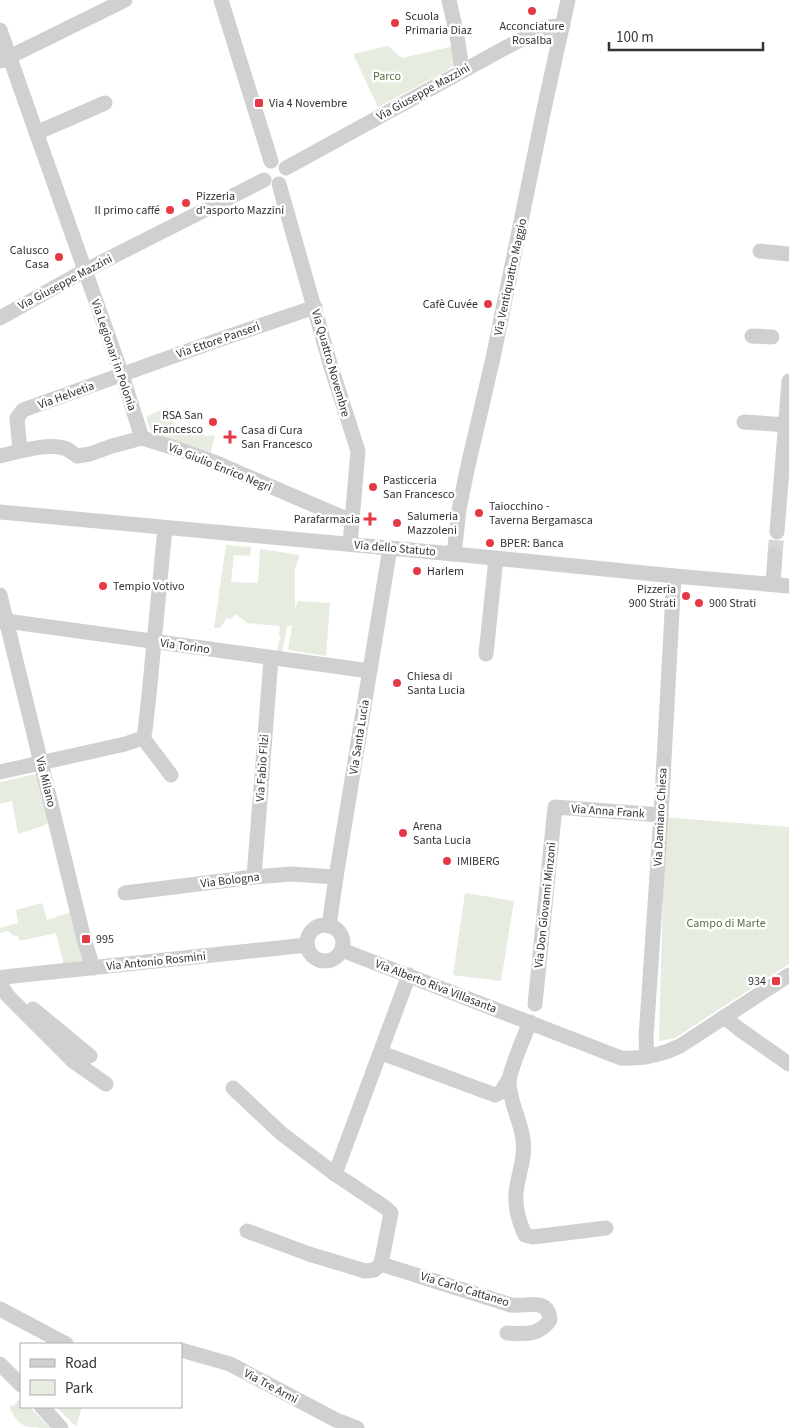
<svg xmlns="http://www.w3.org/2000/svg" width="789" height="1428" viewBox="0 0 789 1428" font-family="'Source Sans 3',sans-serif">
<rect width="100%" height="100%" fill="#fff"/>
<g fill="#e6ecdf">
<path d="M388,46L402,58L454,46L457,63L446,71L378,107L353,54Z"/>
<path d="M167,407L178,434L215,436L210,455L192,446L156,435L150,429L146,417Z"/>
<path d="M226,545L251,547L250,556L234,555L231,582L258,583L260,549L300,555L295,568V609L298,601L330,603L326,656L288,650L292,626H287L282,654L276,652L281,636L279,635L280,626L247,623L236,614L231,619L227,618L220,628H214Z"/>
<path d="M36,774L48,823L43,826L18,834L12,801L0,804V782Z"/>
<path d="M665,817L789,827V964L675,1038L659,1041Z"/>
<path d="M465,893L514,901L501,981L453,975Z"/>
<path d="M42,903L47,920L74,911L88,965L64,966L56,933L19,941L18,936L13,935L8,931L0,933V928L18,923L16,910Z"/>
<path d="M21,1398V1407H30L50,1428C26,1428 18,1428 9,1406L14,1405Z"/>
<path d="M57,1407H82L76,1427Z"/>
</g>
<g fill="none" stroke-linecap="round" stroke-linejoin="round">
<path stroke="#d6d6d6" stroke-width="15" stroke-dasharray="15 8" stroke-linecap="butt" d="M775,555L777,532"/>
<g stroke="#d0d0d0" stroke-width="15">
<path d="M221,0L271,161"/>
<path d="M449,0L457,36L462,70"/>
<path d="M0,30L122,375L142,438"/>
<path d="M1,61L125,0"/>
<path d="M36,133L105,103"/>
<path d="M286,168L503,49L544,28L563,25"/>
<path d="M279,184L331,367L358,451L350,544"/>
<path d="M760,251L789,254"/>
<path d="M0,318L84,271L264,180"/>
<path d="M752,336L772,337"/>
<path d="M744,422L789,425"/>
<path d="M20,451L17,418L23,410L221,339L315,307"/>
<path d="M0,456C18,452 49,442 67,449C70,451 74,454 77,456L90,454L112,446L142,438L178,449L214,462L351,521"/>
<path d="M0,512L454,554L674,576L789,586"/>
<path d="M165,528L149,695L145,731L143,738L171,775"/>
<path d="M777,532L789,381"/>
<path d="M454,554L459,510L467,470L493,358L544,109L568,0"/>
<path d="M773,584L775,555"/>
<path d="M0,595L84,939L93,968"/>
<path d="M0,622L6,621L370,671"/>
<path d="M486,654L496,558"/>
<path d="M0,772L125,744L143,738"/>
<path d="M254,877L271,659"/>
<path d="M125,893L254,877L291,874L336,877"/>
<circle cx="325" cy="943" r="18"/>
<path d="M329,926L336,877L390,548"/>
<path d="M342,950L621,1058C642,1059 662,1055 680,1046L789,975"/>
<path d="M4,977L307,945"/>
<path d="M2,987L8,996L73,1061L106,1084"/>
<path d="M535,1004L555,807L661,815"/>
<path d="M33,1009L90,1056"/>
<path d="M724,1017L739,1029L789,1064"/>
<path d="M530,1022C525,1035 510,1069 509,1081C509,1102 521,1120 523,1140C526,1159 517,1176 516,1194C515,1209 519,1221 525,1235L533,1237L606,1228"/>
<path d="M387,1055L495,1095L501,1092L509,1079"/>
<path d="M647,1057L646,1038L661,815L674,576"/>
<path d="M233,1088L282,1134L335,1174"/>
<path d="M247,1231L309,1254L365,1271L374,1270L381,1264L391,1213L386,1208L335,1174L409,975"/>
<path d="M381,1264L511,1305C528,1307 548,1297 550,1320C539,1336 524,1334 507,1333"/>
<path d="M0,1309L66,1344"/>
<path d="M181,1350L230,1364L336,1420L357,1428"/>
<path d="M0,1364L21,1385"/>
<path d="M42,1407L61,1428"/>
</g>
</g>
<g fill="#e63946" stroke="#fff" stroke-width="2">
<circle cx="532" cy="11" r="5"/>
<circle cx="395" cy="23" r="5"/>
<rect x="254" y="98" width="10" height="10" rx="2.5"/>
<circle cx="186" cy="203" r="5"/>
<circle cx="170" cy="210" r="5"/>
<circle cx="59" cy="257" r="5"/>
<circle cx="488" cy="304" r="5"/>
<circle cx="213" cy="422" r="5"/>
<path d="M227.5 429.5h5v5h5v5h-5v5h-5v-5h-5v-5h5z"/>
<circle cx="373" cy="487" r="5"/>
<circle cx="479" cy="513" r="5"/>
<path d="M367.5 511.5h5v5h5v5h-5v5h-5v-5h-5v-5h5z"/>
<circle cx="397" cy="523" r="5"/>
<circle cx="490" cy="543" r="5"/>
<circle cx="417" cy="571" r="5"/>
<circle cx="103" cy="586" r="5"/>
<circle cx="686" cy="596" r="5"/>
<circle cx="699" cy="603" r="5"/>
<circle cx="397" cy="683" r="5"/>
<circle cx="403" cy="833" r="5"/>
<circle cx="447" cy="861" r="5"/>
<rect x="81" y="934" width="10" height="10" rx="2.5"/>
<rect x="771" y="976" width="10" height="10" rx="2.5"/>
</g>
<g text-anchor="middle" stroke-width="5" stroke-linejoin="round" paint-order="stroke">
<g font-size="12" fill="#333" stroke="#fff" text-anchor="start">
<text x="405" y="20">Scuola<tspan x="405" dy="14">Primaria Diaz</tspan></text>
<text x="532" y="30" text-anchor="middle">Acconciature<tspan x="532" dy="14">Rosalba</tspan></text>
<text x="269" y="107">Via 4 Novembre</text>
<text x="196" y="200">Pizzeria<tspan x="196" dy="14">d'asporto Mazzini</tspan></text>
<text x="160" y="214" text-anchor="end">Il primo caffé</text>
<text x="49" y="254" text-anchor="end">Calusco<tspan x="49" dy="14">Casa</tspan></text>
<text x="478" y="308" text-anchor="end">Cafè Cuvée</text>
<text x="203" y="419" text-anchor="end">RSA San<tspan x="203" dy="14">Francesco</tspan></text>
<text x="241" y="434">Casa di Cura<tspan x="241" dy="14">San Francesco</tspan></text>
<text x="383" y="484">Pasticceria<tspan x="383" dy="14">San Francesco</tspan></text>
<text x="489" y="510">Taiocchino -<tspan x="489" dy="14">Taverna Bergamasca</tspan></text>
<text x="407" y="520">Salumeria<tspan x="407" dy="14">Mazzoleni</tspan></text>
<text x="360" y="523" text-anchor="end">Parafarmacia</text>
<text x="500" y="547">BPER: Banca</text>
<text x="427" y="575">Harlem</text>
<text x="113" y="590">Tempio Votivo</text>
<text x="676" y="593" text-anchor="end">Pizzeria<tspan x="676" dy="14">900 Strati</tspan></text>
<text x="709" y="607">900 Strati</text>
<text x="407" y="680">Chiesa di<tspan x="407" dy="14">Santa Lucia</tspan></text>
<text x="413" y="830">Arena<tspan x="413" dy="14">Santa Lucia</tspan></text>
<text x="457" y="865">IMIBERG</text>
<text x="96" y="943">995</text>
<text x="766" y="985" text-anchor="end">934</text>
</g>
<g font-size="12" fill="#56703f" stroke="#fff">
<text x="387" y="80">Parco</text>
<text x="726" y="927">Campo di Marte</text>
</g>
<g font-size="12" fill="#333" stroke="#fff">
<text transform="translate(423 92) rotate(-29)" y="4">Via Giuseppe Mazzini</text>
<text transform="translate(510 277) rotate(-78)" y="4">Via Ventiquattro Maggio</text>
<text transform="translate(65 282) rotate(-28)" y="4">Via Giuseppe Mazzini</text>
<text transform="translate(218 340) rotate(-19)" y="4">Via Ettore Panseri</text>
<text transform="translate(114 355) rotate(71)" y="4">Via Legionari in Polonia</text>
<text transform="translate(331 363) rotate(74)" y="4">Via Quattro Novembre</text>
<text transform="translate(66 395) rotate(-20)" y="4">Via Helvetia</text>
<text transform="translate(220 467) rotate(22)" y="4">Via Giulio Enrico Negri</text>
<text transform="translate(395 548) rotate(5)" y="4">Via dello Statuto</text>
<text transform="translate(185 646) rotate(8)" y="4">Via Torino</text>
<text transform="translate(359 737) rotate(-81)" y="4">Via Santa Lucia</text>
<text transform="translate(262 768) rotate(-86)" y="4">Via Fabio Filzi</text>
<text transform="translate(46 782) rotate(76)" y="4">Via Milano</text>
<text transform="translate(608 811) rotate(4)" y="4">Via Anna Frank</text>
<text transform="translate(660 817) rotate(-87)" y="4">Via Damiano Chiesa</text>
<text transform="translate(230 880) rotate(-7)" y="4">Via Bologna</text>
<text transform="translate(545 905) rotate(-84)" y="4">Via Don Giovanni Minzoni</text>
<text transform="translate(156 961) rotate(-6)" y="4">Via Antonio Rosmini</text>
<text transform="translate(436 986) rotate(21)" y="4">Via Alberto Riva Villasanta</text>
<text transform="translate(465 1289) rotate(17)" y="4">Via Carlo Cattaneo</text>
<text transform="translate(271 1386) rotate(28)" y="4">Via Tre Armi</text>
</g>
</g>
<rect x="20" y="1343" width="162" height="65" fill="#ffffff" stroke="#adadad"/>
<rect x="30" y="1359" width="25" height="8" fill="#d0d0d0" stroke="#adadad"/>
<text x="65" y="1368" font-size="15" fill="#333333">Road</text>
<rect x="30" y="1380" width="25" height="15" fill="#e6ecdf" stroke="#adadad"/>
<text x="65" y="1393" font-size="15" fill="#333333">Park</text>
<path d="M609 42v8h154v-8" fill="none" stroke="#333333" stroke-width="2.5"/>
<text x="616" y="42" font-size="15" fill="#333333" stroke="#ffffff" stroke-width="4" paint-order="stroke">100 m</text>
</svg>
